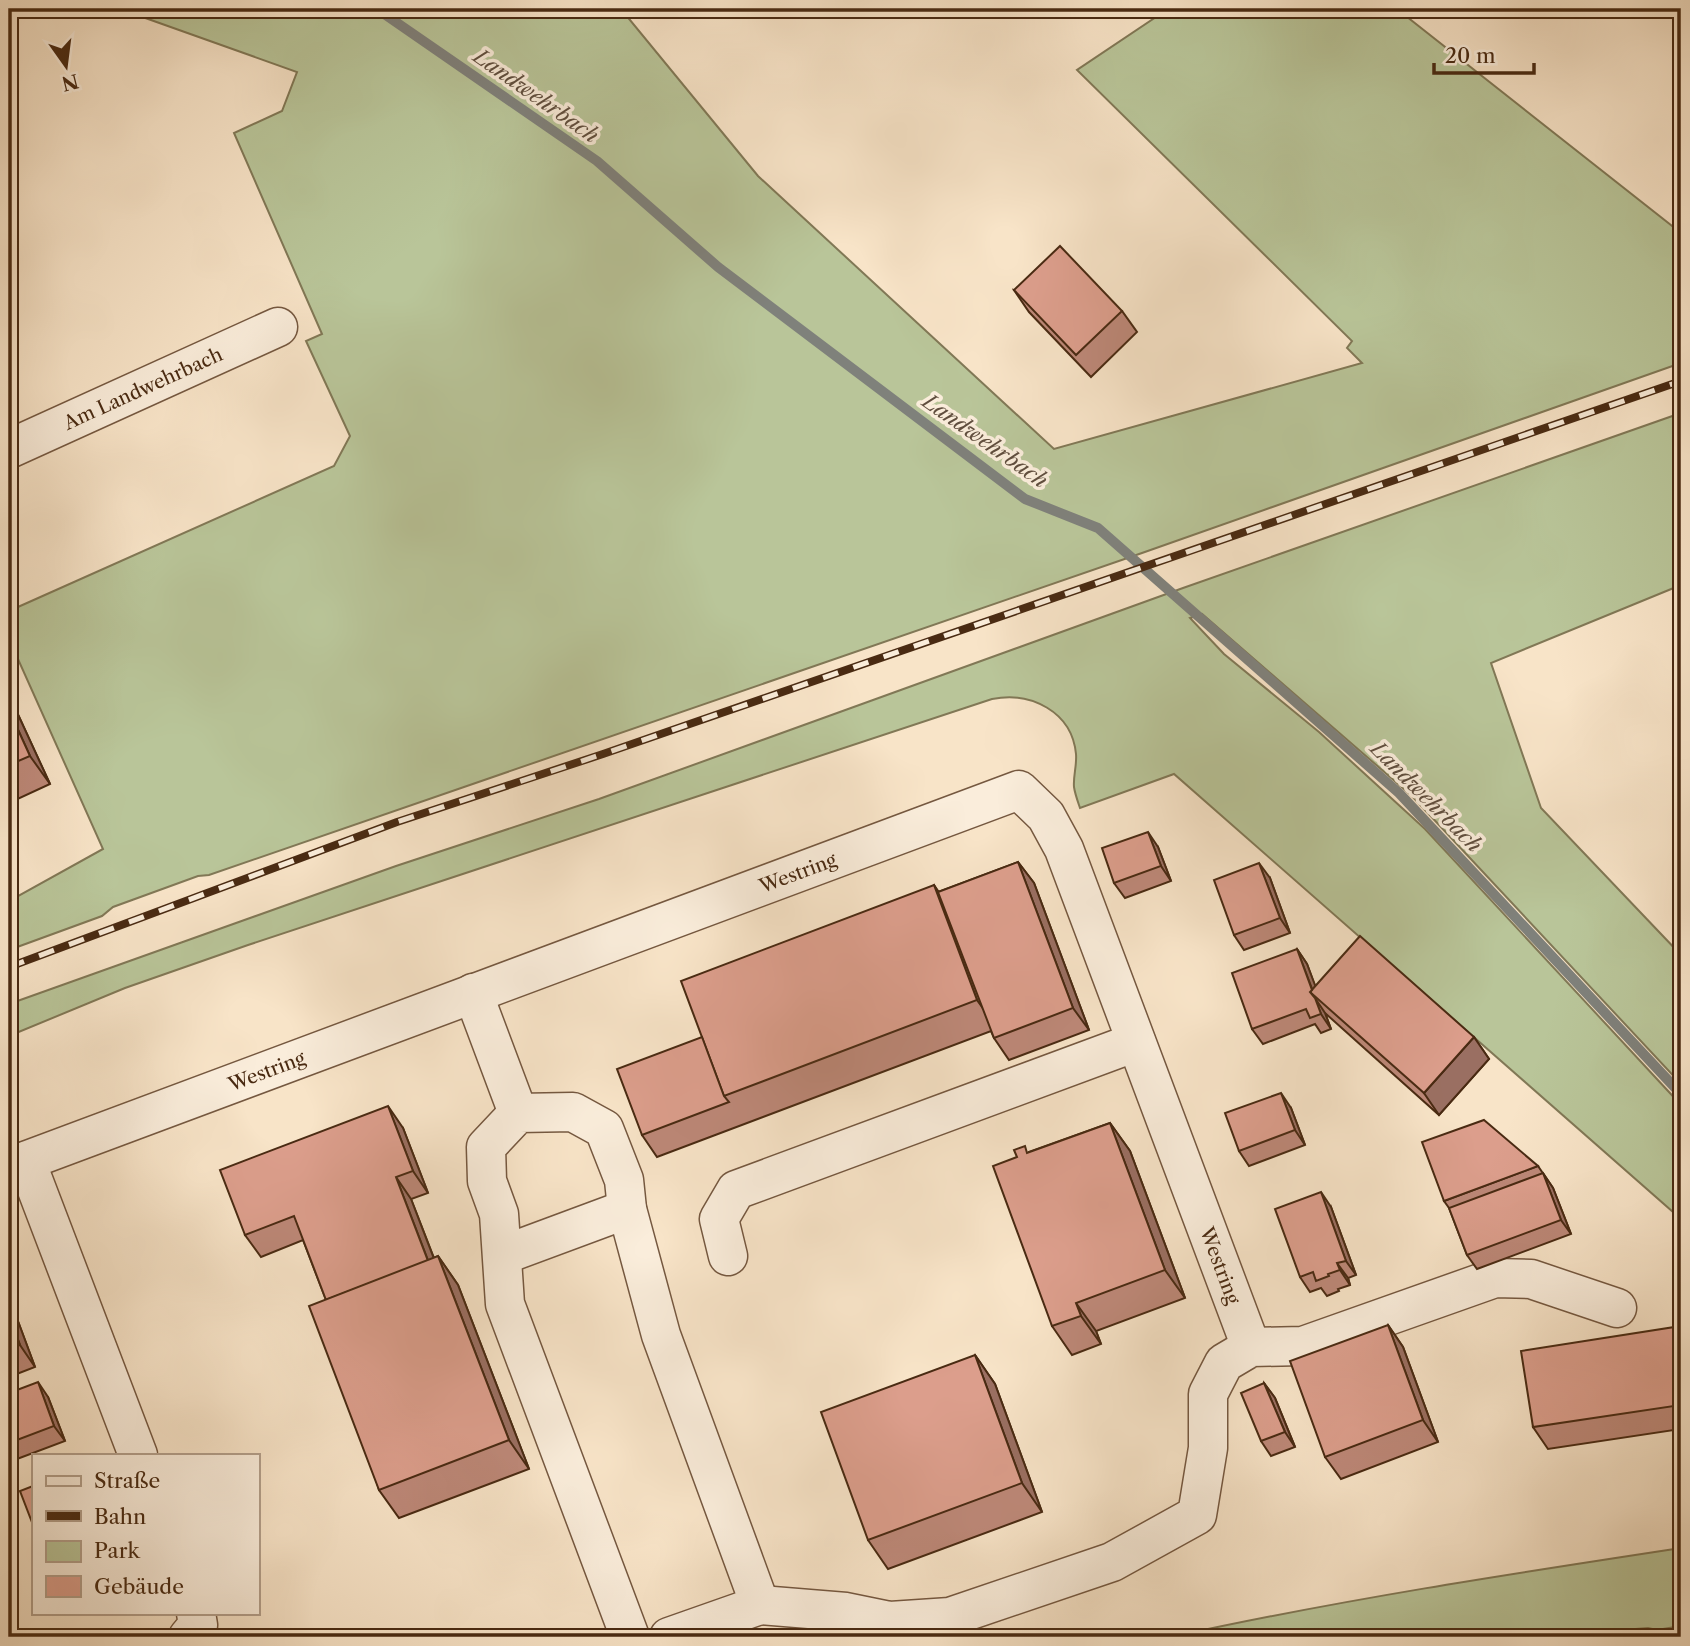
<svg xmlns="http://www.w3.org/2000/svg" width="1690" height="1646" viewBox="0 0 1690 1646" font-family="'Libre Caslon Text',serif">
<rect width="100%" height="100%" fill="#f8e4c8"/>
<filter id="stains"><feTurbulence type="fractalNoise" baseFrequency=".00286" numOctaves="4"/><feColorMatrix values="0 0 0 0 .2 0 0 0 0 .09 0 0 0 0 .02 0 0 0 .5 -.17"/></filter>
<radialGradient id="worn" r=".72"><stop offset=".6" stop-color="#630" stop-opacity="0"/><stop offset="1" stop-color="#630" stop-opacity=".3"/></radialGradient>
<g fill="#b9c599" stroke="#817856" stroke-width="2">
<path d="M120,9H621L758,176L1054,449L1362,363L1347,348L1352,341L1077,70L1168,9H1397L1681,233V363L1142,553L209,875L198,876L113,907L102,916L9,950V901L103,849L9,639V611L334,466L350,436L306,341L322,334L234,133L282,111L297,72Z"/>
<path d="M1681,413V585L1491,663L1541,808L1681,955V1084L1412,796L1202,614L1190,618L1224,654L1319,732L1425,829L1681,1105V1219L1174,774L1080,808C1078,802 1075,794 1074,787C1073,776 1077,766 1076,754C1072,712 1031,691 992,699L248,945L125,988L9,1036V1004L396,866L599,799L1183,588Z"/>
<path d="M1681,1548V1626L1657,1630L1648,1628L1534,1637H1171C1339,1600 1510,1574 1681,1548Z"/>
</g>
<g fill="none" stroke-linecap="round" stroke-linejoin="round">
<path stroke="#7f817b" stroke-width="10" d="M377,9L597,161L718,267L1025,499L1098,528L1399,793L1681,1094"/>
<g stroke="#755840" stroke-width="41">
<g id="minor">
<path id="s1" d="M9,449L278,327"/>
<path d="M473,993L518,1113"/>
<path d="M26,1161L138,1455"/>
<path id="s2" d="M9,1167L1019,790L1046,816L1064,849L1251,1347"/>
<path d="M503,1255L627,1209"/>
<path d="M728,1256L719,1219L736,1190L1136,1042"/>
<path d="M760,1605L846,1612L890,1621L950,1617L1112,1562L1197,1515L1208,1448V1394L1224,1363L1251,1347L1303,1346L1495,1278L1531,1279L1617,1308"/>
<path d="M188,1637L198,1625L196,1613"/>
<path d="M630,1637L505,1304L499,1214L487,1181L486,1147L518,1113L573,1112L604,1129L624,1180L627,1209L661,1335L760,1605L669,1637"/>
</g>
</g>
<use href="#minor" stroke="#faeddb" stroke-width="38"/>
<g stroke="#492a12" stroke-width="8">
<path id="rail" d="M9,967L397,822L603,754L1681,381"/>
</g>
<use href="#rail" stroke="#faeddb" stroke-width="5" stroke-dasharray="16" stroke-linecap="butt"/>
</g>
<g fill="#bd8878" stroke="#492a12" stroke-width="2">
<path d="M1014,290L1122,311L1137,332L1091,377L1029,312Z"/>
<path d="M9,695L50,784L9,803Z"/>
<path d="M1158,847L1171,881L1125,898L1114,883Z"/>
<path d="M1018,862L1034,883L1089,1030L1009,1060L994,1038L991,1031L657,1157L642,1135L934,885L938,892Z"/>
<path d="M1270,878L1290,933L1244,950L1234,935Z"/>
<path d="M1297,949L1307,964L1315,986L1474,1037L1489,1059L1439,1115L1325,1013L1331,1029L1321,1033L1315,1024L1263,1044L1252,1029Z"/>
<path d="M1291,1108L1305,1145L1249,1166L1239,1151Z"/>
<path d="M1110,1123L1130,1151L1185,1298L1096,1331L1101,1344L1072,1355L1052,1326L1029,1152Z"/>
<path d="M403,1128L428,1193L411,1199L434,1258L438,1256L458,1285L529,1469L399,1518L379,1490L326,1300L303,1240L261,1257L245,1235Z"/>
<path d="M1538,1166L1553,1188L1571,1234L1477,1269L1467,1255L1449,1208L1444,1201Z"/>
<path d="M1331,1207L1356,1275L1348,1278L1350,1285L1338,1289L1339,1291L1327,1296L1321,1288L1310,1292L1300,1277Z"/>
<path d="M9,1297L35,1367L9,1377Z"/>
<path d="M1388,1325L1403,1347L1438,1442L1341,1479L1325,1457Z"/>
<path d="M1681,1326V1429L1548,1449L1533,1427Z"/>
<path d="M975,1355L995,1384L1042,1512L888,1569L868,1540Z"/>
<path d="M1264,1383L1275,1398L1295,1447L1271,1456L1261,1441Z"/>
<path d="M9,1393L48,1397L65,1441L9,1462Z"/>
</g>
<g fill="#9a6f62" stroke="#492a12" stroke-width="2">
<path d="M9,695L50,784L30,756L9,710Z"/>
<path d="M1148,832L1158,847L1171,881L1161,866Z"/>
<path d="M1018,862L1034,883L1089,1030L1073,1008Z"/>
<path d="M1259,863L1270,878L1290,933L1280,918Z"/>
<path d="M934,885L954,914L997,1028L977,1000Z"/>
<path d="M1297,949L1307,964L1321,1001L1314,994Z"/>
<path d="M1315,998L1325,1013L1331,1029L1321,1014Z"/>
<path d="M1474,1037L1489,1059L1439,1115L1424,1093Z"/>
<path d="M1281,1093L1291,1108L1305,1145L1295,1130Z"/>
<path d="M388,1106L403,1128L428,1193L413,1171Z"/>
<path d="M1110,1123L1130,1151L1185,1298L1165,1270Z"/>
<path d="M1543,1173L1553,1188L1571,1234L1561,1220Z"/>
<path d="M396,1177L411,1199L446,1290L431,1268Z"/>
<path d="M1321,1192L1331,1207L1356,1275L1346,1261Z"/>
<path d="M438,1256L458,1285L529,1469L509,1440Z"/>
<path d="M1337,1263L1348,1278L1350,1285L1340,1270Z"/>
<path d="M9,1297L35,1367L20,1345L9,1316Z"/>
<path d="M1076,1303L1096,1331L1101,1344L1081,1316Z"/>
<path d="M1388,1325L1403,1347L1438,1442L1423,1420Z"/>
<path d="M975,1355L995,1384L1042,1512L1022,1483Z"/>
<path d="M38,1382L48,1397L65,1441L54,1426Z"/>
<path d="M1264,1383L1275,1398L1295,1447L1285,1432Z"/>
</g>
<g fill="#dc9e8c" stroke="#492a12" stroke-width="2">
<path d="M1060,246L1122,311L1076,355L1014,290Z"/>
<path d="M9,710L30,756L9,765Z"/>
<path d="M1148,832L1161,866L1114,883L1102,848Z"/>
<path d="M1018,862L1073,1008L994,1038L938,892Z"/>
<path d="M1259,863L1280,918L1234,935L1214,880Z"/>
<path d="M934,885L977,1000L724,1096L681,981Z"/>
<path d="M1360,936L1474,1037L1424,1093L1310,992Z"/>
<path d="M1297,949L1312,990L1310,992L1315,998L1321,1014L1310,1018L1306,1009L1252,1029L1232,973Z"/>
<path d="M702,1037L724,1096L729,1102L642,1135L617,1069Z"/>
<path d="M1281,1093L1295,1130L1239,1151L1225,1113Z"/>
<path d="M388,1106L413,1171L396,1177L428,1261L326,1300L294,1216L245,1235L220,1170Z"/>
<path d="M1484,1120L1538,1166L1444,1201L1422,1142Z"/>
<path d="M1110,1123L1165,1270L1076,1303L1081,1316L1052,1326L993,1166L1017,1157L1014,1150L1025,1146L1027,1153Z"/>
<path d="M1543,1173L1561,1220L1467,1255L1449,1208Z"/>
<path d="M1321,1192L1346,1261L1337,1263L1340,1270L1328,1274L1329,1276L1316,1281L1313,1272L1300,1277L1275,1209Z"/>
<path d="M438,1256L509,1440L379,1490L309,1306Z"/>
<path d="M9,1316L20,1345L9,1349Z"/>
<path d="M1388,1325L1423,1420L1325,1457L1290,1361Z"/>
<path d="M1681,1326V1405L1533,1427L1521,1351Z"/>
<path d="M975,1355L1022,1483L868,1540L821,1412Z"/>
<path d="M38,1382L54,1426L9,1443V1393Z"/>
<path d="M1264,1383L1285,1432L1261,1441L1241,1393Z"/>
<path d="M33,1486V1525L20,1491Z"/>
</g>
<g text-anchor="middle" stroke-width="7" stroke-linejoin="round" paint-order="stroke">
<g font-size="19" fill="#492a12" stroke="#faeddb">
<text dy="7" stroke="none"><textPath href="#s1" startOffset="147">Am Landwehrbach</textPath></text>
<text dy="7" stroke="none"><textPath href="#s2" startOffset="842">Westring</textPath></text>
<text dy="7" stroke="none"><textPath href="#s2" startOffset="275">Westring</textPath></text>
<text dy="7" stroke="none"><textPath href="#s2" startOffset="1598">Westring</textPath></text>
</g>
<g font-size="21" font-style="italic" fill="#604e3e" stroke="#faeddb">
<text transform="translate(536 96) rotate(35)" y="7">Landwehrbach</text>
<text transform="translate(985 441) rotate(35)" y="7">Landwehrbach</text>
<text transform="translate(1426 797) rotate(45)" y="7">Landwehrbach</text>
</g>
</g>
<rect width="1690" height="1646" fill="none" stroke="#f8e4c8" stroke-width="35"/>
<rect x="10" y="10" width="1669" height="1625" fill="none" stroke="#492a12" stroke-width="3.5"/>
<rect x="18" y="18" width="1655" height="1611" fill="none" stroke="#492a12" stroke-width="2"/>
<rect x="32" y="1454" width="228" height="161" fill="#faeddb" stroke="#b39f8b" stroke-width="2"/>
<rect x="46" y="1476" width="35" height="10" fill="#faeddb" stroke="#b39f8b" stroke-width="2"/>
<text x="94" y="1488" font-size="21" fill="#492a12">Straße</text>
<rect x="46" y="1511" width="35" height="10" fill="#492a12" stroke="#b39f8b" stroke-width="2"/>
<text x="94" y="1524" font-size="21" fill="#492a12">Bahn</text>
<rect x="46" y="1541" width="35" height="21" fill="#b9c599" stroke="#b39f8b" stroke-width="2"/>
<text x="94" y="1558" font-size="21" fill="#492a12">Park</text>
<rect x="46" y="1576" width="35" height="21" fill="#dc9e8c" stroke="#b39f8b" stroke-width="2"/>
<text x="94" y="1594" font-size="21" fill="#492a12">Gebäude</text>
<g transform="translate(66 66) rotate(166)" stroke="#faeddb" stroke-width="5" paint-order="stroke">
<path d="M0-5L12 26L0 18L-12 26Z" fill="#492a12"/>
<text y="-10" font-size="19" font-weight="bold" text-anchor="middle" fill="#492a12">N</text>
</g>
<path d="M1434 63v10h100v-10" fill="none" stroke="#492a12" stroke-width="3.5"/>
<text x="1445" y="63" font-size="21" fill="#492a12" stroke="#faeddb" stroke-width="5" paint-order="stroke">20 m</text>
<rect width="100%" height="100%" filter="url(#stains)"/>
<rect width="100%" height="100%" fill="url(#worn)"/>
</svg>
